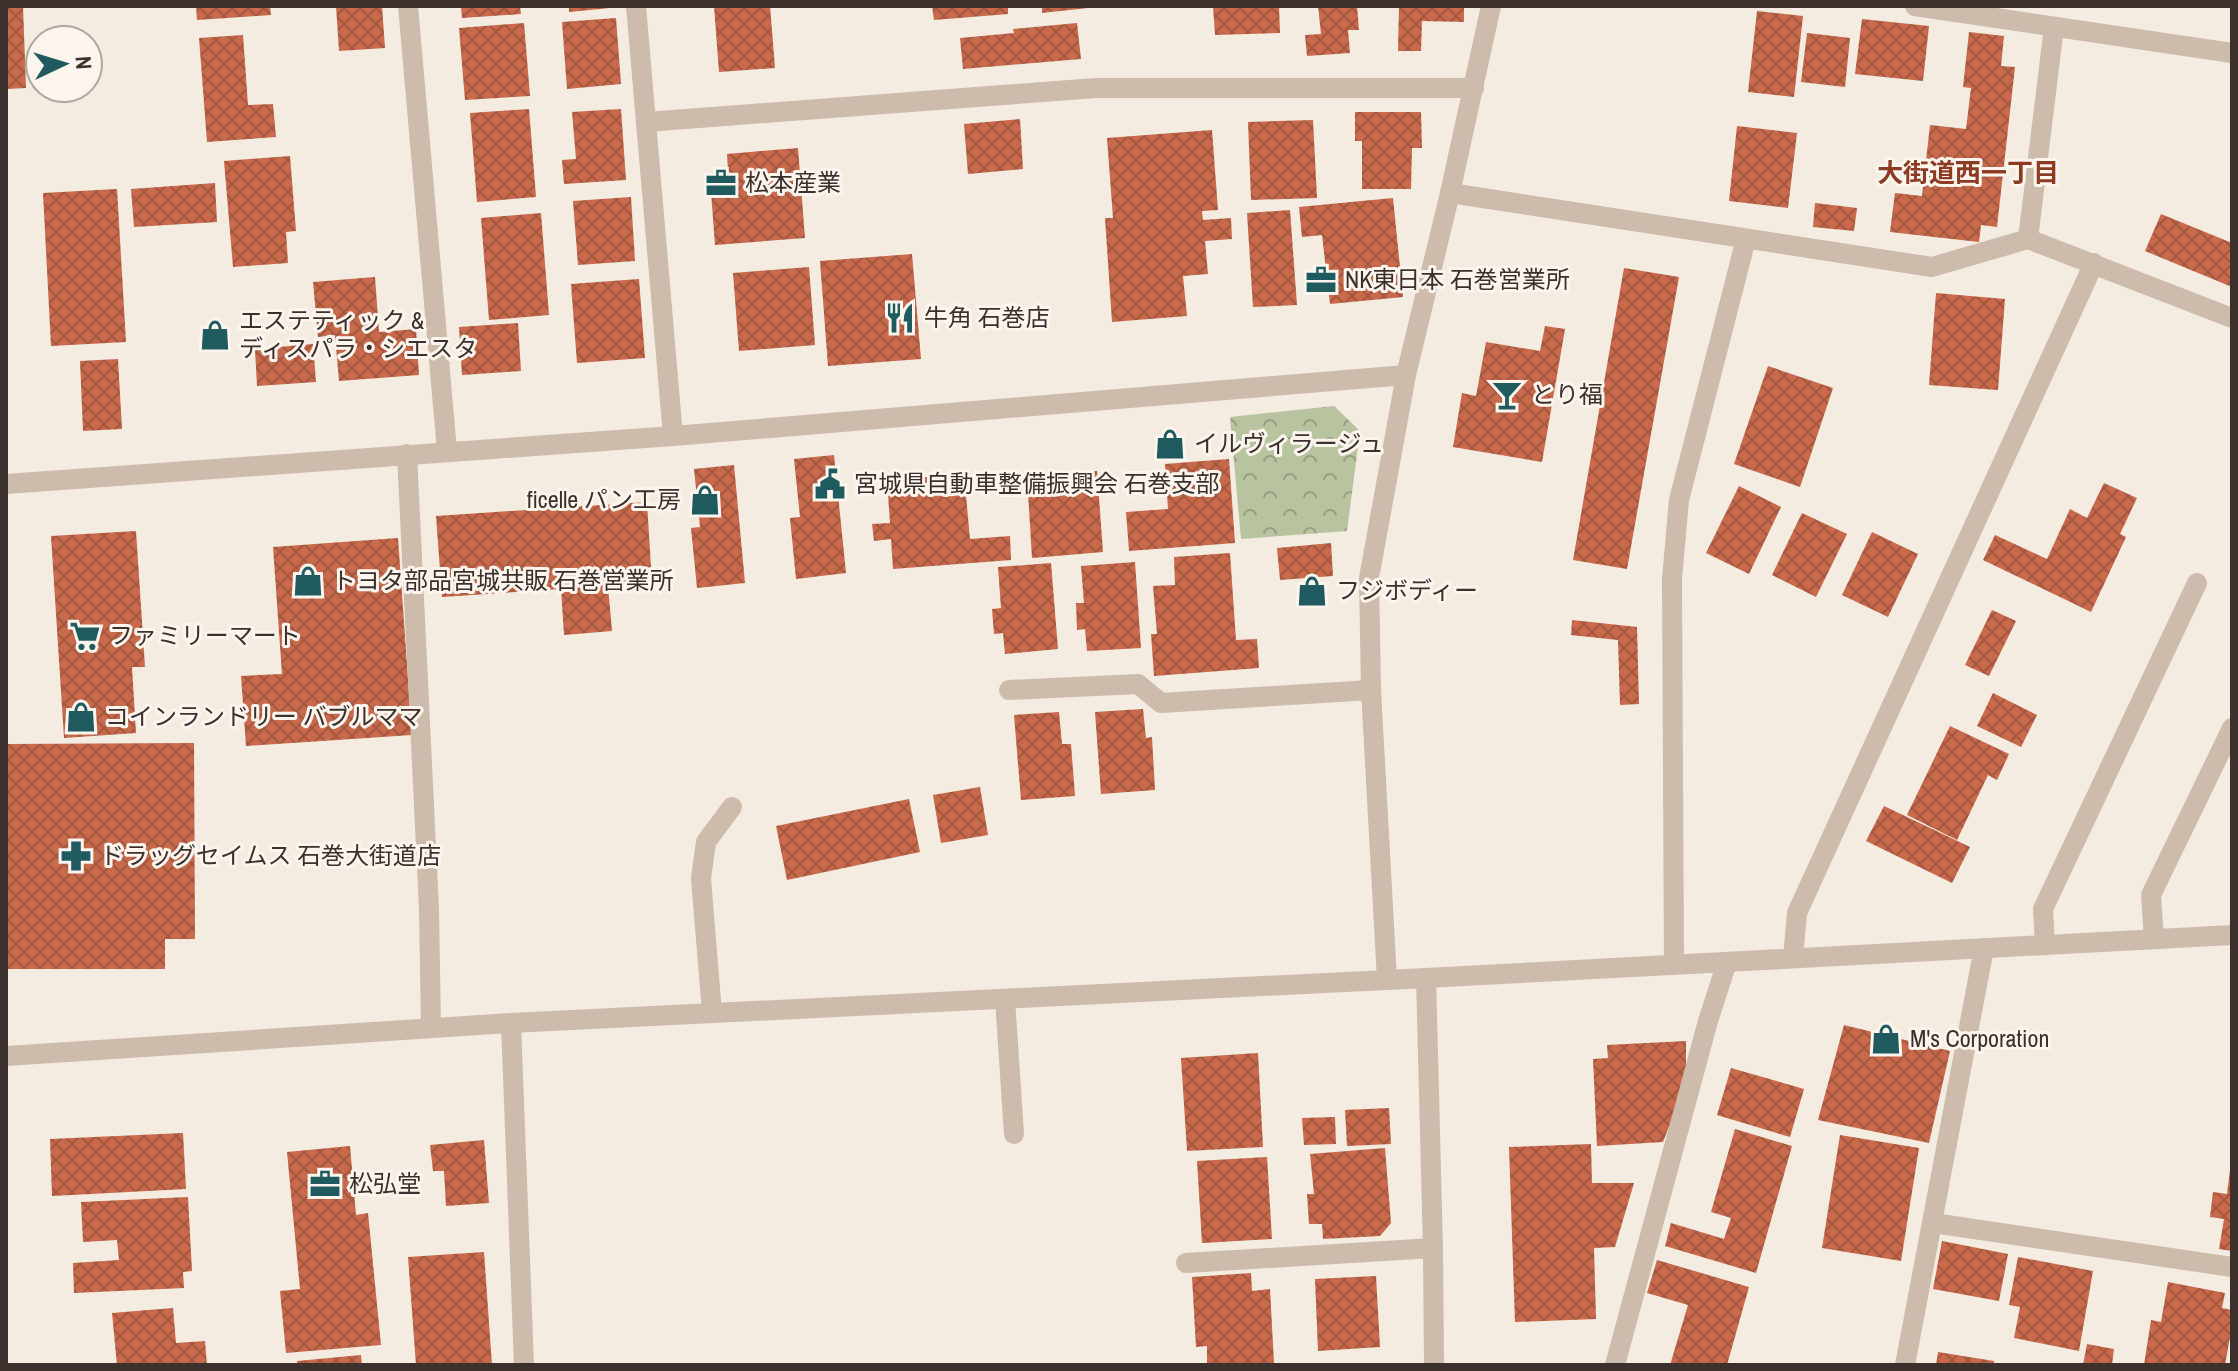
<svg xmlns="http://www.w3.org/2000/svg" width="2238" height="1371" viewBox="0 0 2238 1371" font-family="'Archivo Narrow','Noto Sans JP',sans-serif">
<defs>
<pattern id="park-crowns" width="20" height="18" patternUnits="userSpaceOnUse" patternTransform="scale(2)"><rect width="20" height="18" fill="#b8c4a0"/><path d="M2 6a3 3 0 1 1 6 0M12 15a3 3 0 1 1 6 0" fill="none" stroke="#97a083"/></pattern>
<pattern id="building-cross-hatch" width="8" height="8" patternUnits="userSpaceOnUse" patternTransform="scale(2)"><rect width="8" height="8" fill="#c8694b"/><path d="M0 0l8 8M0 8l8-8" fill="none" stroke="#a4573f"/></pattern>
</defs>
<rect width="100%" height="100%" fill="#f4ebe1"/>
<path fill="url(#park-crowns)" d="M1334,406L1360,431L1347,531L1241,539L1230,417Z"/>
<g fill="url(#building-cross-hatch)">
<path d="M6,6H23L26,88L6,89Z"/>
<path d="M196,6H270L271,15L197,20Z"/>
<path d="M336,6H382L385,48L339,51Z"/>
<path d="M461,6H520L521,14L462,18Z"/>
<path d="M569,6H610V8L569,12Z"/>
<path d="M714,6H770L775,68L719,72Z"/>
<path d="M932,6H1008V14L934,20Z"/>
<path d="M1042,6H1088V8L1042,13Z"/>
<path d="M1213,6H1279L1280,33L1215,35Z"/>
<path d="M1318,6H1357L1359,30H1348L1350,53L1307,56L1305,35L1321,34Z"/>
<path d="M1399,6H1464V22L1422,21L1421,51H1398Z"/>
<path d="M1757,11L1803,16L1794,97L1748,92Z"/>
<path d="M616,18L621,84L567,89L562,22Z"/>
<path d="M1862,19L1929,26L1923,81L1855,74Z"/>
<path d="M524,23L530,96L465,100L459,28Z"/>
<path d="M1077,23L1081,59L963,69L960,38L1014,33L1013,29Z"/>
<path d="M1969,32L2004,36L2001,66L2015,67L1997,227L1981,225L1979,242L1890,232L1895,193L1922,196L1930,125L1966,129L1971,88L1963,87Z"/>
<path d="M1807,33L1850,38L1845,87L1801,82Z"/>
<path d="M243,35L248,105L273,104L276,137L207,142L199,38Z"/>
<path d="M529,109L536,197L477,202L470,113Z"/>
<path d="M621,109L626,180L564,184L562,160L576,159L572,112Z"/>
<path d="M1355,112H1421L1422,148H1412L1411,189H1362V141H1355Z"/>
<path d="M1020,119L1023,169L968,174L964,124Z"/>
<path d="M1313,120L1317,198L1251,200L1248,122Z"/>
<path d="M1737,126L1797,133L1788,208L1729,201Z"/>
<path d="M1212,130L1218,210L1202,211L1203,220L1231,218L1232,239L1205,241L1208,274L1183,276L1187,316L1112,322L1105,218H1113L1107,138Z"/>
<path d="M798,148L805,238L715,245L711,192L729,190L727,154Z"/>
<path d="M290,156L296,231L286,232L288,263L233,267L224,161Z"/>
<path d="M215,183L217,222L134,227L131,189Z"/>
<path d="M117,189L126,342L51,346L43,193Z"/>
<path d="M631,197L635,261L578,265L573,201Z"/>
<path d="M1393,198L1403,297L1330,304L1322,235L1302,237L1299,207Z"/>
<path d="M1815,203L1857,208L1854,231L1813,227Z"/>
<path d="M1290,210L1297,305L1253,307L1247,213Z"/>
<path d="M541,213L549,315L489,320L481,218Z"/>
<path d="M2161,214L2232,243V287L2145,251Z"/>
<path d="M912,254L921,359L828,366L820,261Z"/>
<path d="M809,267L815,345L739,351L733,273Z"/>
<path d="M1624,268L1679,277L1627,569L1573,560Z"/>
<path d="M375,277L379,332L416,329L419,375L339,381L335,335L318,337L313,282Z"/>
<path d="M639,279L645,358L577,363L571,284Z"/>
<path d="M1936,293L2005,299L1998,390L1929,385Z"/>
<path d="M518,323L521,371L462,375L459,327Z"/>
<path d="M1545,326L1565,329L1542,462L1453,447L1462,393L1476,396L1486,342L1540,351Z"/>
<path d="M313,344L316,382L257,386L255,349Z"/>
<path d="M118,359L122,429L83,431L80,361Z"/>
<path d="M1768,366L1833,388L1800,487L1734,464Z"/>
<path d="M834,455L846,573L796,579L790,518L800,517L794,459Z"/>
<path d="M1229,459L1235,543L1129,551L1126,512L1168,509L1165,464Z"/>
<path d="M734,465L745,583L697,588L691,528L700,527L694,469Z"/>
<path d="M1097,471L1103,552L1032,558L1027,476Z"/>
<path d="M964,474L970,539L1010,536L1011,560L893,569L891,539L874,541L872,524L890,523L887,480Z"/>
<path d="M2104,483L2137,498L2120,534L2126,537L2091,612L1983,560L1995,535L2047,559L2070,509L2087,518Z"/>
<path d="M1739,486L1781,507L1749,574L1706,553Z"/>
<path d="M647,502L652,583L608,586L612,631L564,635L561,589L442,597L436,516Z"/>
<path d="M1802,513L1847,534L1816,597L1772,575Z"/>
<path d="M136,531L145,667H132L136,733L64,738L51,536Z"/>
<path d="M1872,532L1918,554L1888,617L1842,595Z"/>
<path d="M398,538L412,735L246,746L241,676L282,674L273,547Z"/>
<path d="M1331,543L1333,576L1280,580L1277,548Z"/>
<path d="M1230,553L1236,640L1257,639L1259,668L1154,676L1151,634H1157L1153,586L1175,585L1174,557Z"/>
<path d="M1135,562L1141,648L1087,651L1085,629L1077,630L1076,603H1084L1081,566Z"/>
<path d="M1051,563L1058,649L1005,654L1003,633L994,634L992,609L1001,608L998,567Z"/>
<path d="M1992,610L2016,621L1989,676L1965,665Z"/>
<path d="M1572,620L1637,627L1639,704L1620,705L1618,640L1571,635Z"/>
<path d="M1993,693L2037,715L2021,747L1977,726Z"/>
<path d="M1143,709L1146,738L1152,737L1155,790L1101,794L1095,712Z"/>
<path d="M1059,712L1062,744H1071L1075,796L1021,800L1014,715Z"/>
<path d="M1950,726L2009,754L1997,780L1988,775L1957,840L1907,815Z"/>
<path d="M194,743L195,939H165V969H6V744Z"/>
<path d="M980,787L988,835L941,843L933,795Z"/>
<path d="M909,799L920,852L787,880L776,826Z"/>
<path d="M1884,806L1970,847L1952,883L1866,841Z"/>
<path d="M1844,1025L1950,1051L1929,1143L1818,1120Z"/>
<path d="M1686,1041V1083L1663,1142L1597,1146L1593,1059L1608,1058L1607,1045Z"/>
<path d="M1258,1053L1263,1147L1187,1151L1181,1058Z"/>
<path d="M1731,1068L1804,1089L1790,1137L1717,1115Z"/>
<path d="M1389,1108L1391,1144L1347,1146L1345,1110Z"/>
<path d="M1335,1117L1336,1144L1304,1145L1302,1118Z"/>
<path d="M1735,1129L1792,1146L1756,1273L1665,1246L1671,1223L1724,1239L1731,1218L1711,1212Z"/>
<path d="M183,1133L186,1189L52,1196L50,1139Z"/>
<path d="M1840,1135L1919,1148L1901,1261L1822,1248Z"/>
<path d="M484,1140L489,1203L446,1206L444,1171H433L430,1145Z"/>
<path d="M1591,1144L1592,1183H1634L1615,1247L1594,1248L1596,1319L1515,1322L1509,1147Z"/>
<path d="M350,1146L356,1215L368,1213L381,1345L286,1353L280,1291L300,1289L287,1152Z"/>
<path d="M1385,1148L1391,1223L1380,1236L1323,1239L1322,1224H1309L1307,1194H1314L1310,1154Z"/>
<path d="M1267,1157L1272,1239L1202,1243L1197,1161Z"/>
<path d="M2230,1170H2232V1251L2219,1249L2224,1219L2210,1217L2213,1192L2227,1194Z"/>
<path d="M188,1197L192,1271L183,1272L184,1288L74,1293L73,1263L119,1260L117,1240L83,1242L81,1202Z"/>
<path d="M1942,1241L2008,1254L1999,1301L1933,1289Z"/>
<path d="M484,1252L492,1365H416L408,1257Z"/>
<path d="M2018,1257L2093,1271L2079,1351L2014,1338L2020,1307L2009,1305Z"/>
<path d="M1657,1260L1749,1287L1727,1365H1670L1688,1305L1647,1293Z"/>
<path d="M1251,1273L1252,1291L1270,1289L1274,1363L1207,1365V1346L1196,1347L1192,1277Z"/>
<path d="M1376,1276L1380,1347L1318,1351L1315,1279Z"/>
<path d="M2168,1282L2225,1293L2222,1308L2232,1310V1326L2225,1365H2144L2151,1320L2161,1322Z"/>
<path d="M173,1308L176,1343L205,1341L207,1365H117L112,1313Z"/>
<path d="M2087,1344L2114,1349L2112,1365H2083Z"/>
<path d="M1938,1352L1994,1361V1365H1936Z"/>
<path d="M361,1355L362,1365H297V1361Z"/>
</g>
<g fill="none" stroke-linecap="round" stroke-linejoin="round">
<g stroke="#cdbbac" stroke-width="20">
<path d="M408,6L447,451"/>
<path d="M636,6L673,436"/>
<path d="M1915,6L2232,53"/>
<path d="M646,122L1096,88H1474"/>
<path d="M1450,193L1932,267L2028,239L2232,318"/>
<path d="M2028,239L2054,27"/>
<path d="M407,454L429,909L431,1028"/>
<path d="M6,484L673,436L1406,375"/>
<path d="M1009,690L1138,684L1161,703L1371,690"/>
<path d="M2154,939L2151,895L2232,728"/>
<path d="M2045,945L2043,909L2197,583"/>
<path d="M1793,958L1797,913L2094,263"/>
<path d="M1674,965L1672,579L1679,500L1746,239"/>
<path d="M1426,978L1433,1248L1434,1365"/>
<path d="M1387,980L1371,690L1369,578L1406,375L1450,193L1491,6"/>
<path d="M1005,999L1014,1134"/>
<path d="M712,1013L701,878L706,842L732,807"/>
<path d="M511,1023L524,1365"/>
<path d="M6,1056L511,1023L1426,978L2232,935"/>
<path d="M1933,1223L2232,1267"/>
<path d="M1186,1263L1433,1248"/>
<path d="M1615,1365L1708,1021L1727,962"/>
<path d="M1905,1365L1984,948"/>
</g>
</g>
<defs>
<g id="office-bare" transform="scale(2.4)"><path d="M-6-3h4V-5.5h4V-3h4V5H-6ZM-1-4.5V-3h2v-1.5ZM-6 0V1H6V0Z" fill="#1f5a5e" stroke="#fbf5ee" stroke-width="2.5" paint-order="stroke"/></g>
<g id="restaurant-bare" transform="scale(2.4)"><path d="M-5-6h1v4h1v-4h1v4h1v-4h1v5L-1.5 .5V6h-2V.5L-5-1ZM5-6V6H3V1.5H1.5Q1.5-4 5-6Z" fill="#1f5a5e" stroke="#fbf5ee" stroke-width="2.5" paint-order="stroke"/></g>
<g id="shop-bare" transform="scale(2.4)"><path d="M-5-2.5h2.3a2.7 3.5 0 0 1 5.4 0H5L5.5 6h-11ZM-1.5-2.5h3a1.5 2.3 0 0 0-3 0Z" fill="#1f5a5e" stroke="#fbf5ee" stroke-width="2.5" paint-order="stroke"/></g>
<g id="bar-bare" transform="scale(2.4)"><path d="M-6-5H6L.8 .8V4.5H3.5V6h-7V4.5H-.8V.8Z" fill="#1f5a5e" stroke="#fbf5ee" stroke-width="2.5" paint-order="stroke"/></g>
<g id="civic-bare" transform="scale(2.4)"><path d="M-.6-6.5H3V-4.5H.6V-3L4-1V1h2V6H-6V1h2V-1L-.6-3ZM-1.2 2.5V6h2.4V2.5Z" fill="#1f5a5e" stroke="#fbf5ee" stroke-width="2.5" paint-order="stroke"/></g>
<g id="supermarket-bare" transform="scale(2.4)"><path d="M-6-5.5h2.5l.6 2H6L4.5 2H-2.5L-4.4-4H-6ZM-1.5 3.2a1.3 1.3 0 1 0 .1 0ZM3 3.2a1.3 1.3 0 1 0 .1 0Z" fill="#1f5a5e" stroke="#fbf5ee" stroke-width="2.5" paint-order="stroke"/></g>
<g id="pharmacy-bare" transform="scale(2.4)"><path d="M-2-6h4v4h4v4h-4v4h-4v-4h-4v-4h4Z" fill="#1f5a5e" stroke="#fbf5ee" stroke-width="2.5" paint-order="stroke"/></g>
</defs>
<g fill-rule="evenodd">
<use href="#office-bare" x="721" y="183"/>
<use href="#office-bare" x="1321" y="280"/>
<use href="#restaurant-bare" x="900" y="318"/>
<use href="#shop-bare" x="215" y="335"/>
<use href="#bar-bare" x="1507" y="395"/>
<use href="#shop-bare" x="1170" y="444"/>
<use href="#civic-bare" x="830" y="484"/>
<use href="#shop-bare" x="705" y="500"/>
<use href="#shop-bare" x="308" y="581"/>
<use href="#shop-bare" x="1312" y="591"/>
<use href="#supermarket-bare" x="85" y="636"/>
<use href="#shop-bare" x="81" y="717"/>
<use href="#pharmacy-bare" x="76" y="856"/>
<use href="#shop-bare" x="1886" y="1039"/>
<use href="#office-bare" x="325" y="1184"/>
</g>
<g text-anchor="middle" stroke-width="6" stroke-linejoin="round" paint-order="stroke">
<g font-size="24" fill="#3b302b" stroke="#fbf5ee" text-anchor="start">
<text x="745" y="191">松本産業</text>
<text x="1345" y="288">NK東日本 石巻営業所</text>
<text x="924" y="326">牛角 石巻店</text>
<text x="239" y="329">エステティック &amp;<tspan x="239" dy="28">ディスパラ・シエスタ</tspan></text>
<text x="1531" y="403">とり福</text>
<text x="1194" y="452">イルヴィラージュ</text>
<text x="854" y="492">宮城県自動車整備振興会 石巻支部</text>
<text x="681" y="508" text-anchor="end">ficelle パン工房</text>
<text x="332" y="589">トヨタ部品宮城共販 石巻営業所</text>
<text x="1336" y="599">フジボディー</text>
<text x="109" y="644">ファミリーマート</text>
<text x="105" y="725">コインランドリー バブルママ</text>
<text x="100" y="864">ドラッグセイムス 石巻大街道店</text>
<text x="1910" y="1047">M's Corporation</text>
<text x="349" y="1192">松弘堂</text>
</g>
<g font-size="26" font-weight="bold" fill="#8c3b22" stroke="#fbf5ee">
<text x="1968" y="182">大街道西一丁目</text>
</g>
</g>
<rect width="2238" height="1371" fill="none" stroke="#3b302b" stroke-width="16"/>
<g transform="translate(64 64) rotate(86)"><circle r="38" fill="#fbf5ee" stroke="#aea6a0" stroke-width="2"/>
<path d="M0-6L14 30L0 20L-14 30Z" fill="#1f5a5e"/>
<text y="-12" font-size="22" font-weight="bold" text-anchor="middle" fill="#3b302b">N</text>
</g>
</svg>
